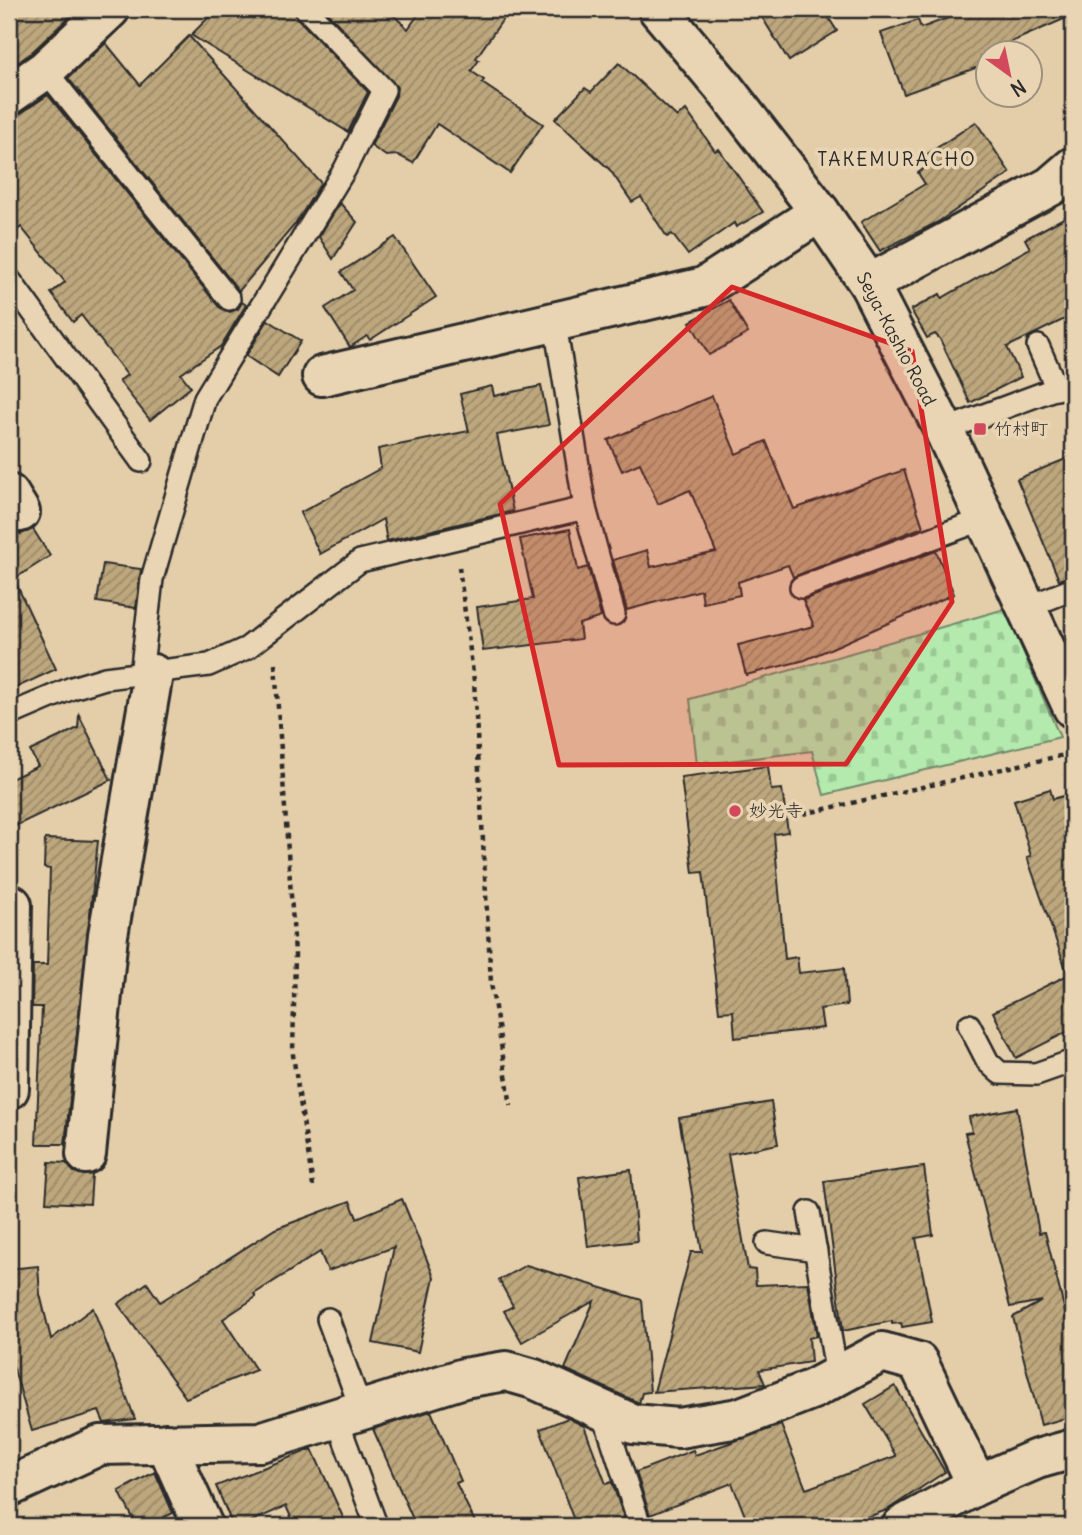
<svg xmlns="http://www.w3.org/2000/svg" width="1082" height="1535" viewBox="0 0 1082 1535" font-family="Delius,'Klee One',sans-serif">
<defs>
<pattern id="cemetery-stones" width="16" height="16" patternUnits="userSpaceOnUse" patternTransform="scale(1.75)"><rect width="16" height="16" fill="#b4eaad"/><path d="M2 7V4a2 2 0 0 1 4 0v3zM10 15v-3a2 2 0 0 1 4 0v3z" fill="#9bc995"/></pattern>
<pattern id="building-hatch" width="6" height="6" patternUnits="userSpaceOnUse" patternTransform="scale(1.75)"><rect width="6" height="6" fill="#bda77d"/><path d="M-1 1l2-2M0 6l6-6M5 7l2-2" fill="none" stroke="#9a8867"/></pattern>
</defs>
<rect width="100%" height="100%" fill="#e4ceaa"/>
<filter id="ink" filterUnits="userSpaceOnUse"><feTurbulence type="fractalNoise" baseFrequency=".0143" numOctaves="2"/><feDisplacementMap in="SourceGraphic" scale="14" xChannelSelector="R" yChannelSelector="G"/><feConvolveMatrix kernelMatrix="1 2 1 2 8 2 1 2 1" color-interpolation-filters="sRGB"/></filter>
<g filter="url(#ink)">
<path fill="url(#cemetery-stones)" stroke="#708a6c" stroke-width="2" d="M1005,609L1060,737L824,795L812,751L697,765L690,699Z"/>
<g fill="url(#building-hatch)" stroke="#2b2b2b" stroke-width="2">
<path d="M9,9H78L31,53L9,69Z"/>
<path d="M217,9H293L297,18L368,92L348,132L191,35Z"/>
<path d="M324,9H387L408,29L422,9H510L476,58L479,60L471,71L484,80L482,83L543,124L510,173L437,124L413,163L398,155L386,156L371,146L396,96L397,87Z"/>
<path d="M757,9H823L837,31L789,61Z"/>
<path d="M972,9H1073V15L988,52L981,56L984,65L904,94L881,33L918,20L921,28Z"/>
<path d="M189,36L321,183L296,223L239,291L68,78L106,43L140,85Z"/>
<path d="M619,63L677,117L686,110L715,151L719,149L763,212L736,227L734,223L688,255L672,234L667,237L641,197L632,202L610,170L555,119L585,88L591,92Z"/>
<path d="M48,95L219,307L230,312L238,309L242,302L246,305L221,346L181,374L191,387L150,420L119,381L127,375L81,315L73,322L51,293L65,282L21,227L9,237V117L21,113Z"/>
<path d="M976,122L1010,173L938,222L880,251L861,222L925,184L918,173L926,167L920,159Z"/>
<path d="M340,203L357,222L333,259L319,237Z"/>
<path d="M1073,213V315L1007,347L1021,377L970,403L940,339L935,334L927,338L911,310L940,294L942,298L1030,248L1025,239Z"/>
<path d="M395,237L436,297L370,340L367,336L350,347L325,308L353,290L341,272Z"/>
<path d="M729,300L748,333L709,355L690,322Z"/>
<path d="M268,320L301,341L278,377L246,356Z"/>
<path d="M492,386L494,396L541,386L549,425L497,435L513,511L387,541L383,519L320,554L300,513L381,468L378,449L469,431L460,394Z"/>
<path d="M712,396L736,454L766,441L794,509L904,470L923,527L793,577L788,565L738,582L740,595L703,603L701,590L627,610L613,560L647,550L651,567L716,552L690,490L658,504L640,463L622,471L608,440Z"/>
<path d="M1073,456V576L1059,580L1017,479Z"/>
<path d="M33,529L50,556L14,579L56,669L9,691V531L21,534Z"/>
<path d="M570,529L578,570L588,567L601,617L579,624L581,639L483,651L477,607L533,599L520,539Z"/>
<path d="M936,551L954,594L805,660L746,675L738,645L814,626L803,600Z"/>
<path d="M103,564L141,569L136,608L97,602Z"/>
<path d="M79,715L111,780L9,829V780L38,766L30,751L78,728Z"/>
<path d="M768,766L771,790L782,789L788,832L774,834L785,959L797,957L799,973L844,968L847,1005L820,1009L823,1028L735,1038L733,1011L719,1012L703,872L693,873L681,777Z"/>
<path d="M1050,789L1053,799L1073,793V1029L1016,1058L993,1012L1068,975L1027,857L1031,856L1014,800Z"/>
<path d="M45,839L98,841L65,1144H36L42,1007H32L33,965H47L50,869L44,868Z"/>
<path d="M771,1102L778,1144L728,1154L748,1269L755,1270L756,1285L808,1283L817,1336L809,1338L811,1362L759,1370L765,1384L654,1392L691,1252H702L679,1118Z"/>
<path d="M1017,1108L1039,1233L1045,1232L1073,1343V1416L1041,1425L1013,1317L1042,1301L1010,1307L965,1133L972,1132L969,1117Z"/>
<path d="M49,1162L66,1163L74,1172L92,1174L90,1204L46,1202Z"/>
<path d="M924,1167L933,1235L916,1238L932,1322L902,1327L901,1323L892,1324V1321L843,1331L824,1181Z"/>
<path d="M631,1170L637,1241L588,1247L579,1177Z"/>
<path d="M402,1199L434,1277L418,1352L373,1343L394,1247L328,1271L320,1252L254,1294L256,1297L223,1319L256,1370L186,1398L118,1304L147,1283L160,1302L275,1229L350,1201L357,1218Z"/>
<path d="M526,1265L642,1300L650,1392L642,1393L639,1403L565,1369L594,1301L522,1342L504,1311L513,1306L499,1280Z"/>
<path d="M38,1266L40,1294L51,1339L93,1308L135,1419L104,1423L99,1411L32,1431L9,1352V1269Z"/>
<path d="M895,1386L945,1472L887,1510L842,1526H749L732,1483L650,1515L636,1472L693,1450L695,1455L781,1425L806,1489L896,1456L865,1404Z"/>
<path d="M431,1411L461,1481L456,1483L477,1526H416L373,1429Z"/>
<path d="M568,1418L584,1426L606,1484L612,1482L626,1524L576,1526L540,1429Z"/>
<path d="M312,1449L347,1526H295L286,1506L241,1526H233L216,1486Z"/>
<path d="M155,1472L173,1513L146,1526H137L119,1491Z"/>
</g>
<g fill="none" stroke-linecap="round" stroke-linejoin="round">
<g stroke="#2b2b2b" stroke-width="26">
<g id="service">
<path d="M45,70L229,299"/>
<path d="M9,279L141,461"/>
<path d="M555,324L585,508L614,614"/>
<path d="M1038,346L1057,389"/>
<path d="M944,430L1073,382"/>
<path d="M801,587L984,519"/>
<path d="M1025,608L1073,589"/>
<path d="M141,675L152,579L205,398L345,169L384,90L306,9"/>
<path d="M9,715L72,688L105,678L209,665L247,648L360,561L585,508"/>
<path d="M969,1025L988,1062L1000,1073L1036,1074L1073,1061"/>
<path d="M809,1212L837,1376"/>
<path d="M767,1243L816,1250"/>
<path d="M328,1319L361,1409"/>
<path d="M603,1412L640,1526"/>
<path d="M336,1417L375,1522"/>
</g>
</g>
<g stroke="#2b2b2b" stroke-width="44">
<g id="minor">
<path d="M9,95L45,70L110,9"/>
<path d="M869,284L1051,186L1073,167"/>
<path d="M322,376L704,287L820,212"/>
<path d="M9,494L20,512"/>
<path d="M9,1089L12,905"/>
<path d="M86,1154L108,935L153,674"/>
<path d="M166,1443L203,1526"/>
<path d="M9,1487L100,1445L260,1442L464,1378L506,1371L534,1379L633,1424L679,1428L739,1418L813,1389L882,1352L918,1362L977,1485L1037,1459L1073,1449"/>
<path d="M902,1526L977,1485"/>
</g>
</g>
<g stroke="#2b2b2b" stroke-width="44">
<path id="secondary" d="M658,9L721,84L820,212L869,284L944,430L1073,708"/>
</g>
<g stroke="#2b2b2b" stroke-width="4.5" stroke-dasharray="5 5" stroke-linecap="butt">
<path d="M459,567L474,681L491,983L511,1106"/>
<path d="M275,664L295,953L293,1055L313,1186"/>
<path d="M803,814L1073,753"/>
</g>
<use href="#service" stroke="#e9d4b3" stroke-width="21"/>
<use href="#minor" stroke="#e9d4b3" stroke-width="38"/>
<use href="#secondary" stroke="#e9d4b3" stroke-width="38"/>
</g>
</g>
<path fill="#d62828" fill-opacity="0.2" stroke="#d62828" stroke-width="5" stroke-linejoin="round" d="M732,287L912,351L952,602L846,764L559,765L500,504Z"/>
<g fill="#d1495b" stroke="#e9d4b3" stroke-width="2.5">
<rect x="973" y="422" width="14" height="14" rx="3.5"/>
<circle cx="735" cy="811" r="7"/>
</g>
<g text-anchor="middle" stroke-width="7" stroke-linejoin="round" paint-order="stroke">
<g font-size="18" fill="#2b2b2b" stroke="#e9d4b3">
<text transform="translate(896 339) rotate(62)" y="6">Seya-Kashio Road</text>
</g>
<g font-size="18" fill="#2b2b2b" stroke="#e9d4b3" text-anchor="start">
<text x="994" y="435">竹村町</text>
<text x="749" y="817">妙光寺</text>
</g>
<g font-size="19" letter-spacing="2" fill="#2b2b2b" stroke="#e9d4b3">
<text x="897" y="166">TAKEMURACHO</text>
</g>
</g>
<rect width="1082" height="1535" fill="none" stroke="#e9d4b3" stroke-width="35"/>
<rect x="18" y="18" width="1047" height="1500" fill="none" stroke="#2b2b2b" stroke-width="2.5" filter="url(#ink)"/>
<g transform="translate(1009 74) rotate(147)"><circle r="33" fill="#e9d4b3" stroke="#9d907d" stroke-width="2"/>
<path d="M0-5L12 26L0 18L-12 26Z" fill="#d1495b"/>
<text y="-10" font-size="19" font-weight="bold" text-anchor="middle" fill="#2b2b2b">N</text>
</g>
</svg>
